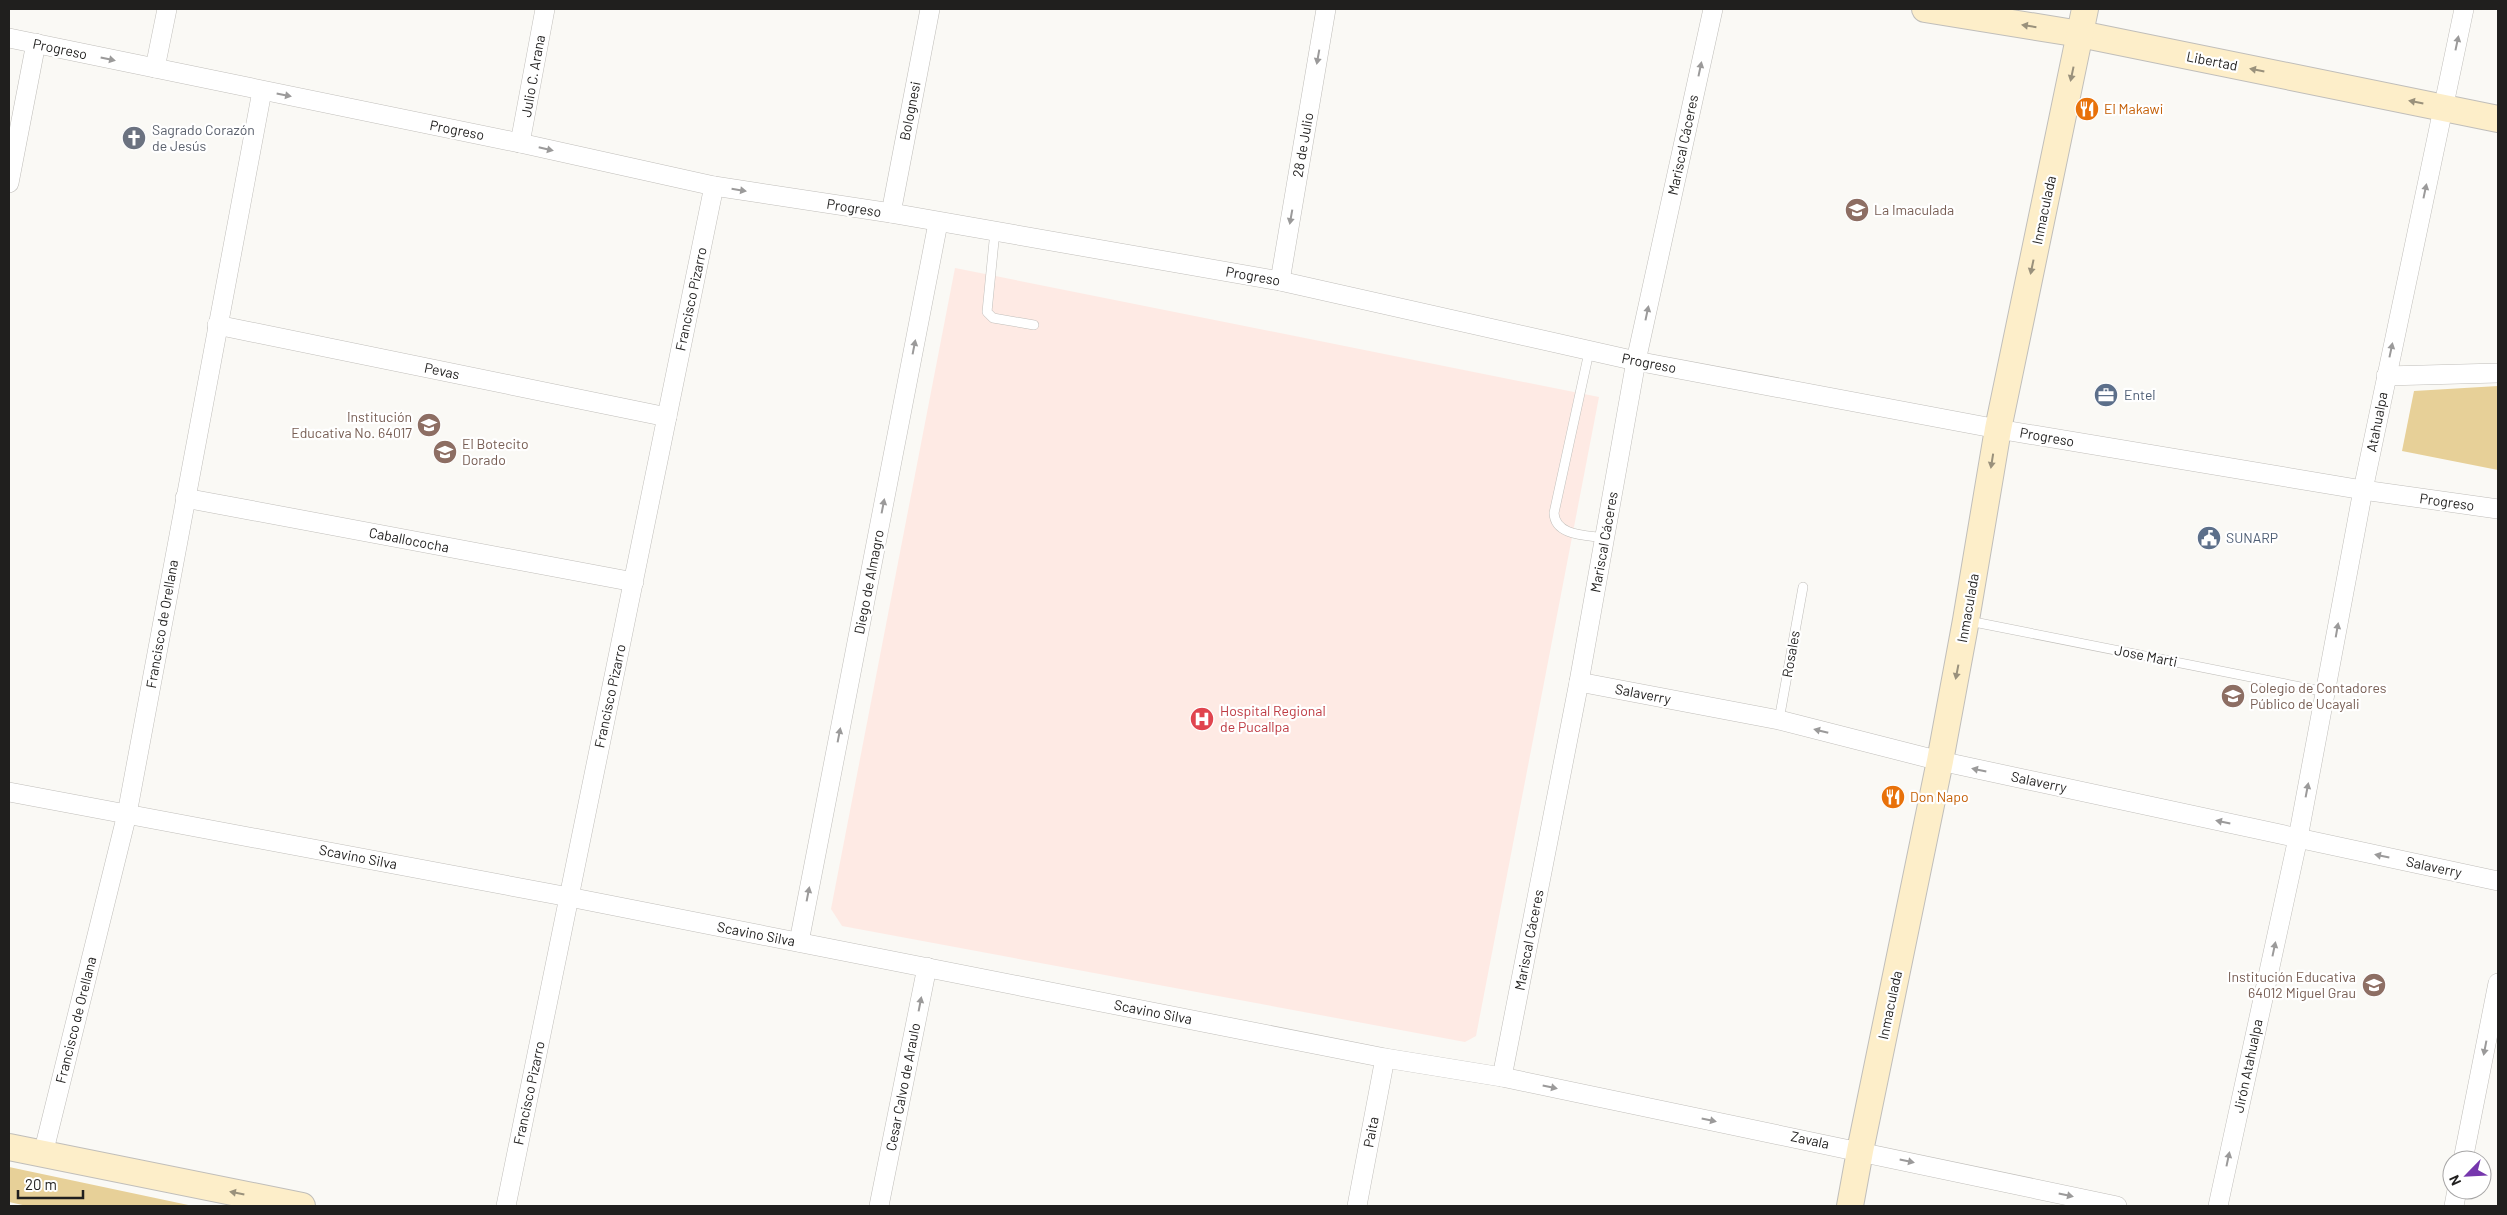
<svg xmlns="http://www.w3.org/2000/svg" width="2507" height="1215" viewBox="0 0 2507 1215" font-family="Barlow,sans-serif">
<rect width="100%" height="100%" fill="#faf9f5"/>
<path fill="#feeae4" d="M955,268L1599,397L1476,1036L1465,1042L842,926L831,909Z"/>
<g fill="#e7d098">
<path d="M2498,386V470L2402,451L2414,391Z"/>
<path d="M9,1167L193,1206H27L9,1202Z"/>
</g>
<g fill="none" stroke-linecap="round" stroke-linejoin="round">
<g stroke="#c0beba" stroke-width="10">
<g id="lane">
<path d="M995,231L987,312L993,318L1034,325"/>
<path d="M1589,352L1554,513C1555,536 1586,535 1605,538"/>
<path d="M1969,621L2326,692"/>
<path d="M1779,720L1803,587"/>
</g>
</g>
<g stroke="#c0beba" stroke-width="20">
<g id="street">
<path d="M9,38L520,143L714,186L891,213L1280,281L1636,361L1998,429L2363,490L2498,509"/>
<path d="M155,68L167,9"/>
<path d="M520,143L545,9"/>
<path d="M9,183L36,43"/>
<path d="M891,213L930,9"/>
<path d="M1280,281L1326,9"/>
<path d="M217,325L667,417"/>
<path d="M2386,376L2498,373"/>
<path d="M185,498L634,582"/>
<path d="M1579,682L1779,720L1940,761L2498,881"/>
<path d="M9,792L569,897L1385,1058L1502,1077L2117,1206"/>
<path d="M799,942L938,223"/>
<path d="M1502,1077L1579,682L1636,361L1713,9"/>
<path d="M43,1154L127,814L262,91"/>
<path d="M2463,1160L2498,983"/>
<path d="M506,1206L714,186"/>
<path d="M879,1206L927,967"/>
<path d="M1357,1206L1385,1058"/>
<path d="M2218,1206L2298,838L2363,490L2464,9"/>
<path d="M2454,1206L2457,1190"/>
</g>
</g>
<g stroke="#c0beba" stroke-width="28">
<g id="secondary">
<path d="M1925,9L2080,34L2498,119"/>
<path d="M9,1147L302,1206"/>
<path d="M1850,1206L1860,1151L1940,761L1966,620L1998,429L2085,9"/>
</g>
</g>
<use href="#lane" stroke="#fff" stroke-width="9"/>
<use href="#street" stroke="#fff" stroke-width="19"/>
<use href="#secondary" stroke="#fdeec9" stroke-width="26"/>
</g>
<defs><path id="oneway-solid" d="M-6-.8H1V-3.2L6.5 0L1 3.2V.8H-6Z" transform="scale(1.25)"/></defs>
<g fill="#9a917c">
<use href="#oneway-solid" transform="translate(2029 26) rotate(-171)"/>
<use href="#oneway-solid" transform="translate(2257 70) rotate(-169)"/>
<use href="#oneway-solid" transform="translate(2072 74) rotate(102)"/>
<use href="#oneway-solid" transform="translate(2416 102) rotate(-169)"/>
<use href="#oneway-solid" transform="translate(2032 267) rotate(102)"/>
<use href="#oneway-solid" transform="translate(1992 461) rotate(99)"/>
<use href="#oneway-solid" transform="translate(1957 672) rotate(101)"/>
<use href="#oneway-solid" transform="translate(237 1193) rotate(-169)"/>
</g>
<g fill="#9b9a9a">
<use href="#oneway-solid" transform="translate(2457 43) rotate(-78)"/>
<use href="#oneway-solid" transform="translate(1318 57) rotate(100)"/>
<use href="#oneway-solid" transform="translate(108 59) rotate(12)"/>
<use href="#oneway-solid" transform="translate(1700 69) rotate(-78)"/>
<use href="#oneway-solid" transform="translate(284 95) rotate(11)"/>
<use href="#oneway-solid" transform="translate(546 149) rotate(13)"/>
<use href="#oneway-solid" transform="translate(739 190) rotate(9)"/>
<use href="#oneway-solid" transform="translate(2425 191) rotate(-78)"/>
<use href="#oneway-solid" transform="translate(1291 217) rotate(100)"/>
<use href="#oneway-solid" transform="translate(1647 313) rotate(-78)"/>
<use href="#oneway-solid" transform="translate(914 347) rotate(-79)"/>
<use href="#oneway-solid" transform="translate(2391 350) rotate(-78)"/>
<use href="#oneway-solid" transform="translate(883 506) rotate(-79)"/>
<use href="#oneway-solid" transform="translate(2337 630) rotate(-80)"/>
<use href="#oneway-solid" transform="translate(1821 731) rotate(-166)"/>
<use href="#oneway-solid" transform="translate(839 735) rotate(-79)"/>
<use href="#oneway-solid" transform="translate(1979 770) rotate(-168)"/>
<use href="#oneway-solid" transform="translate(2307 790) rotate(-79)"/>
<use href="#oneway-solid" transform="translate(2223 822) rotate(-168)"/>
<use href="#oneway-solid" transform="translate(2382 856) rotate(-168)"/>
<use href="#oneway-solid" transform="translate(808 894) rotate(-79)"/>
<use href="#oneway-solid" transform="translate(2274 949) rotate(-78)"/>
<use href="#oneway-solid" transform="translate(920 1004) rotate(-79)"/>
<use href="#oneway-solid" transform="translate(2485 1048) rotate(101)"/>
<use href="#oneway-solid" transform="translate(1550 1087) rotate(12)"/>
<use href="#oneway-solid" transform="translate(1709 1120) rotate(12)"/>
<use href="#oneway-solid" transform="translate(2228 1159) rotate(-78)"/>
<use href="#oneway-solid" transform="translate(1907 1161) rotate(12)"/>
<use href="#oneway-solid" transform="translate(2066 1195) rotate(12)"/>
</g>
<defs>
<g id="restaurant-disc" transform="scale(1.25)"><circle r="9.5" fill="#e8710a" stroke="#fff"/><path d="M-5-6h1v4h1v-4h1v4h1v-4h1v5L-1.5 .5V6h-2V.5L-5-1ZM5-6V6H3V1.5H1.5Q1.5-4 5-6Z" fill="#fff"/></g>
<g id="church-disc" transform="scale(1.25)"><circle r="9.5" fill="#6b7280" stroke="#fff"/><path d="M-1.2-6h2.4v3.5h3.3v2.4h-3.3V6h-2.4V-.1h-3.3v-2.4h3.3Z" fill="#fff"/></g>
<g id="school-disc" transform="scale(1.25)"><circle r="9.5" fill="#8d6e63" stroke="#fff"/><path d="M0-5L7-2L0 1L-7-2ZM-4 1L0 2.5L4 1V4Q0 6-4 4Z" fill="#fff"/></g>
<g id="office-disc" transform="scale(1.25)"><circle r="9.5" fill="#5c6f8a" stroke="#fff"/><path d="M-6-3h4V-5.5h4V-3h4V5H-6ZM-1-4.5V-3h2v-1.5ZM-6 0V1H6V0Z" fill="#fff"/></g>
<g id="civic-disc" transform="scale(1.25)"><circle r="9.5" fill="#5c6f8a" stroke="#fff"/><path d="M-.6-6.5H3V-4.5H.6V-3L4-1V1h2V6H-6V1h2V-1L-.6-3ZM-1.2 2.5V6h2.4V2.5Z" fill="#fff"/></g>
<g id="university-disc" transform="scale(1.25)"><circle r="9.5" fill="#8d6e63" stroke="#fff"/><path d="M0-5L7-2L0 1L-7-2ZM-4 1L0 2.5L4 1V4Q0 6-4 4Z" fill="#fff"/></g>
<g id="hospital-disc" transform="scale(1.25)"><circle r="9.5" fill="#e0444e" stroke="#fff"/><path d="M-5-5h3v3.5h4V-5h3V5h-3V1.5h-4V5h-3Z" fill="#fff"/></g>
</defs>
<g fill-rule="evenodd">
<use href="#restaurant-disc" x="2087" y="109"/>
<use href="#church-disc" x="134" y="138"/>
<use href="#school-disc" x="1857" y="210"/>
<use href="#office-disc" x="2106" y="395"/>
<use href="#school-disc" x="429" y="425"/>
<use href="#school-disc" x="445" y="452"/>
<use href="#civic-disc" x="2209" y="538"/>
<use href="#university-disc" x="2233" y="696"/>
<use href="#hospital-disc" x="1202" y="719"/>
<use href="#restaurant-disc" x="1893" y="797"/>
<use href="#school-disc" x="2374" y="985"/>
</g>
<g text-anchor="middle" stroke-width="4.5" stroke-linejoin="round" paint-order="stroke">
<g font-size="14" fill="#201f1e" stroke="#fff">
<text transform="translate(60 49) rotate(12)" y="5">Progreso</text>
<text transform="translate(2212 61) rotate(11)" y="5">Libertad</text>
<text transform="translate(533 76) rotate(-80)" y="5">Julio C. Arana</text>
<text transform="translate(910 111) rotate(-79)" y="5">Bolognesi</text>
<text transform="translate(457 130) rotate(11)" y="5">Progreso</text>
<text transform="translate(1303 145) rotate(-80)" y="5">28 de Julio</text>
<text transform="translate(1683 145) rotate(-78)" y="5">Mariscal Cáceres</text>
<text transform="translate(854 208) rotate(9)" y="5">Progreso</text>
<text transform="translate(2044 210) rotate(-78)" y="5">Inmaculada</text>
<text transform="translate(1253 276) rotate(10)" y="5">Progreso</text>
<text transform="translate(691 299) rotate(-78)" y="5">Francisco Pizarro</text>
<text transform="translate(1649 363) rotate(11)" y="5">Progreso</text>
<text transform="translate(442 371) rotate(12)" y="5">Pevas</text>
<text transform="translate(2377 422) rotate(-79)" y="5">Atahualpa</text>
<text transform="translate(2047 437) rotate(10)" y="5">Progreso</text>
<text transform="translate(2447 502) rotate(8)" y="5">Progreso</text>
<text transform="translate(409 540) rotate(11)" y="5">Caballococha</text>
<text transform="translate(1604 542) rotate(-80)" y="5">Mariscal Cáceres</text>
<text transform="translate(869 582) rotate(-79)" y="5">Diego de Almagro</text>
<text transform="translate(1968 608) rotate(-80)" y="5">Inmaculada</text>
<text transform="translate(162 624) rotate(-80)" y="5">Francisco de Orellana</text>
<text transform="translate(1791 654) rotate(-80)" y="5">Rosales</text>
<text transform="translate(2146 656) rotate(11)" y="5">Jose Marti</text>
<text transform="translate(1643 694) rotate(11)" y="5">Salaverry</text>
<text transform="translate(610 696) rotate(-78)" y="5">Francisco Pizarro</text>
<text transform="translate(2039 782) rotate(12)" y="5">Salaverry</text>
<text transform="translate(358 857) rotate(11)" y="5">Scavino Silva</text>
<text transform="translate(2434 867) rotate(12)" y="5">Salaverry</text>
<text transform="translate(756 934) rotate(11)" y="5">Scavino Silva</text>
<text transform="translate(1529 940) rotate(-79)" y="5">Mariscal Cáceres</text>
<text transform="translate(1890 1005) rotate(-78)" y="5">Inmaculada</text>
<text transform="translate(1153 1012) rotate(11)" y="5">Scavino Silva</text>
<text transform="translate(76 1020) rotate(-76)" y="5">Francisco de Orellana</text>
<text transform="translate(2248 1066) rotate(-78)" y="5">Jirón Atahualpa</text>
<text transform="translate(903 1087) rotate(-79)" y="5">Cesar Calvo de Araulo</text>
<text transform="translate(529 1093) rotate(-78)" y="5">Francisco Pizarro</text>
<text transform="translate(1371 1132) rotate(-79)" y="5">Paita</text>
<text transform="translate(1810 1140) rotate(12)" y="5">Zavala</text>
</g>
<g font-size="14" fill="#c56008" stroke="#fff" text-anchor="start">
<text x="2104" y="114">El Makawi</text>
<text x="1910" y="802">Don Napo</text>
</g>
<g font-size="14" fill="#5b616d" stroke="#fff" text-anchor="start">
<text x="152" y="135">Sagrado Corazón<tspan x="152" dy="16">de Jesús</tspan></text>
</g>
<g font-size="14" fill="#785e54" stroke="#fff" text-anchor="start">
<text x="1874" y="215">La Imaculada</text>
<text x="412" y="422" text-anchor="end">Institución<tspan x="412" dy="16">Educativa No. 64017</tspan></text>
<text x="462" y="449">El Botecito<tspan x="462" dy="16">Dorado</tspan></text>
<text x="2250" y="693">Colegio de Contadores<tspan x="2250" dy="16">Público de Ucayali</tspan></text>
<text x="2356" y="982" text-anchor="end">Institución Educativa<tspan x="2356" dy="16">64012 Miguel Grau</tspan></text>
</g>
<g font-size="14" fill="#4e5e75" stroke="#fff" text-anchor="start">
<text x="2124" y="400">Entel</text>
<text x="2226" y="543">SUNARP</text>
</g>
<g font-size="14" fill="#be3a42" stroke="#fff" text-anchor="start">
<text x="1220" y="716">Hospital Regional<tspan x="1220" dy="16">de Pucallpa</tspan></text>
</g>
</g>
<rect width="2507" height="1215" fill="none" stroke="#201f1e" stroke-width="20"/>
<g transform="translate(2467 1175) rotate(246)"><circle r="24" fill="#ffffff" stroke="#a6a5a5"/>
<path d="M0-4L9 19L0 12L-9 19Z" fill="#7637ad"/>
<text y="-8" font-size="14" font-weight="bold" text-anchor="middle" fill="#201f1e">N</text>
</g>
<path d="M18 1190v8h65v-8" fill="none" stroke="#201f1e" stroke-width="2.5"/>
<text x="25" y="1190" font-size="15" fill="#201f1e" stroke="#ffffff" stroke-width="4" paint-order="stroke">20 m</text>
</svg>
